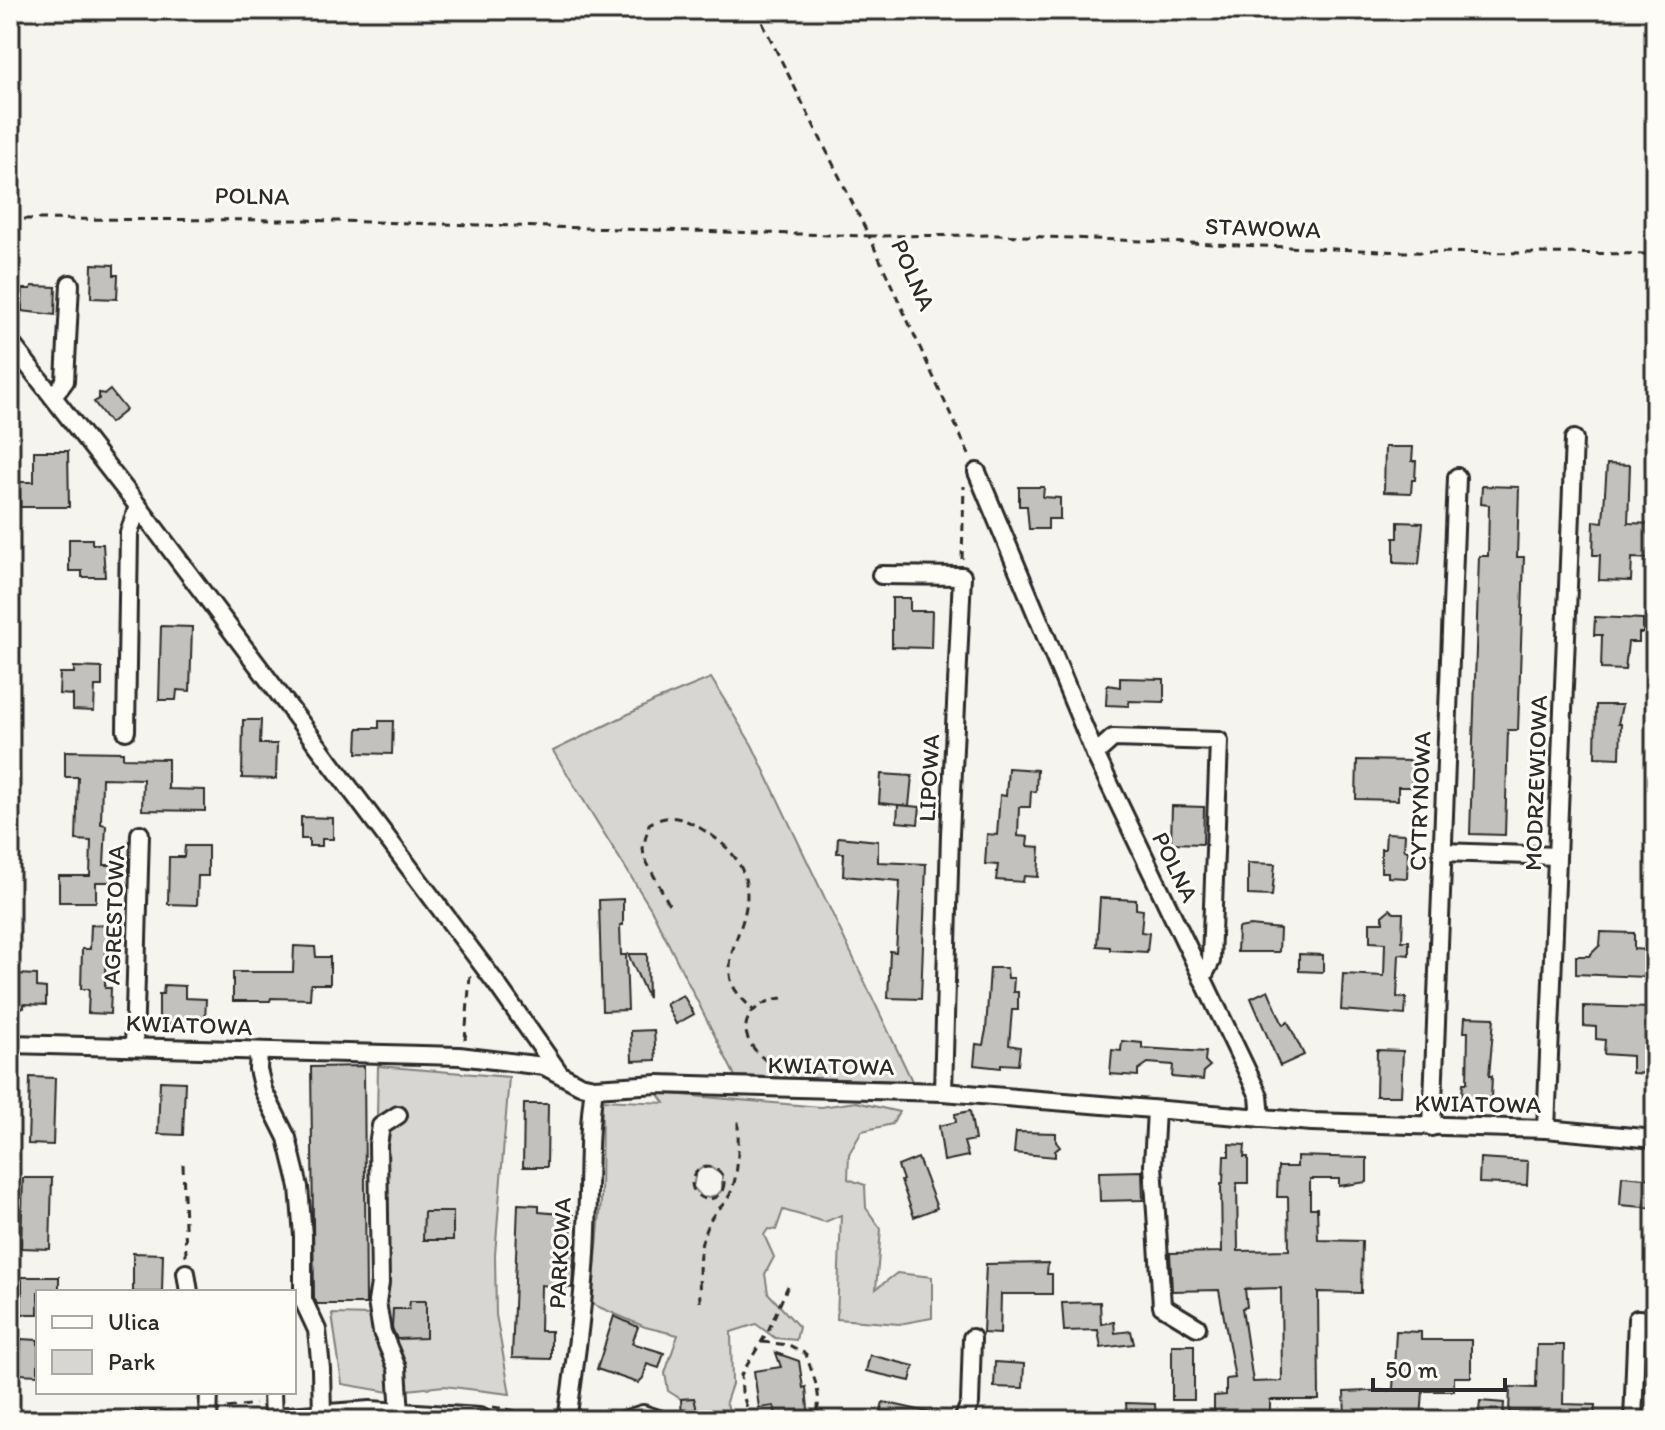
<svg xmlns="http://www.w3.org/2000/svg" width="1665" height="1430" viewBox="0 0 1665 1430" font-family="Itim,sans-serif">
<rect width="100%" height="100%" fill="#f5f4ef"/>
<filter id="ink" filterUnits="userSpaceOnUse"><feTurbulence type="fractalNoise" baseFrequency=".0125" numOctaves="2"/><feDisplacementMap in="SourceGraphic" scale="16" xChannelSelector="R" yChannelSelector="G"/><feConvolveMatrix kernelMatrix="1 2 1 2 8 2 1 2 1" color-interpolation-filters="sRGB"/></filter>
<g filter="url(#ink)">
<g fill="#d7d6d2" stroke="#81807e" stroke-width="2" fill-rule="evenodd">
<path d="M711,678L752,745L912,1081L735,1076L651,909L553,751L655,701Z"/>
<path d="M378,1066L509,1077L495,1255L496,1315L510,1394L444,1386L389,1392L342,1384L332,1314L373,1315Z"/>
<path d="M658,1093L821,1107L856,1102L899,1112L892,1124L862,1131L849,1154L848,1179L865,1185L866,1208L881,1229L876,1289L897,1273L932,1277V1318L899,1324L837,1319L841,1215L825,1222L783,1210L776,1230L768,1229L764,1235L774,1257L765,1274L768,1293L799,1327L796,1340L775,1338L756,1324L731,1332L732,1384L726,1402L733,1420H699L694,1398L681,1399L668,1391L665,1373L678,1335L645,1327L592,1304L601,1202L602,1100L665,1103ZM710,1167L722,1175V1190L717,1195L703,1198L693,1187L696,1172L702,1168Z"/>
</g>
<g fill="#c2c1be" stroke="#2b2b2b" stroke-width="2" fill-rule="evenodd">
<path d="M92,264L114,265V275H118L117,299L91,298Z"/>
<path d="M32,286L56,287L55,315L22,311L23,289H31Z"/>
<path d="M110,390L126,410L110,423L94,402L99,399V393L105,394Z"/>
<path d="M1385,447H1413L1412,461H1416L1415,480H1412L1411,493L1384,492Z"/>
<path d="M34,451H68L69,507H20L19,482H34Z"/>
<path d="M1607,464L1630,465L1628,523L1654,524L1652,559L1632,558L1631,581L1599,580L1600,555H1593L1594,521L1603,522Z"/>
<path d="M1482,486L1519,487L1517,557H1524L1518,730H1508L1505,835L1470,834L1479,556H1488L1489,505L1481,504Z"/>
<path d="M1019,487H1044L1043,497L1060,498V519H1048V529H1029L1027,506H1019Z"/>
<path d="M1398,522L1423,523L1419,564L1394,563V538H1398Z"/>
<path d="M69,539H92V544H103L105,577H82V571H69Z"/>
<path d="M892,598H910V611H932L931,648L892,647Z"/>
<path d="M1595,617L1643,619V633H1639V642H1628L1625,670L1601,669L1602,635H1594Z"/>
<path d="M161,626L192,627L190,691L177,690L176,700H159Z"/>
<path d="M74,667L102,668V686H95L94,711L73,710V695L59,694L60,673H74Z"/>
<path d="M1120,678L1164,679V702L1129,701V706L1106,705L1107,685L1120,687Z"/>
<path d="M1596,705H1622L1618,724H1621L1620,758L1595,757Z"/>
<path d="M243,720H261L260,744H277L276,779L242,778Z"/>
<path d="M379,721H393L392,754L357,753L358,728H379Z"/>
<path d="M65,751L123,752V758L168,759V789L205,790V811L142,810L143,779L102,778L101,824L106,825L104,865H114V882H96V902H59V876H90L91,841L76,840L78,777H65Z"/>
<path d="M1357,760L1412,761V787H1398V800L1356,799Z"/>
<path d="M1008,768L1037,770L1036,792L1031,791L1030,807H1019L1018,836L1028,837L1027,846L1040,847L1038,877L1024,876L1023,882L996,880L998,865L985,864L987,834L997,835L1000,795L1006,796Z"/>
<path d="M881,774L912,776L909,806L879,803Z"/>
<path d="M898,805L920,807L918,824L897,822Z"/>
<path d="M1172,806L1204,807L1203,844L1171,843Z"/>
<path d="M301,817L333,818V839H322V846H309V839H301Z"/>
<path d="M1386,833L1405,834L1404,850H1408L1407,878L1388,877V872H1381V849H1385Z"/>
<path d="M838,837L878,841V862L926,864L921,999L888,998L890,951L896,952L900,881L843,876L844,853H837Z"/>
<path d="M185,846H208V876H198L197,905L168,904L169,857H184Z"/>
<path d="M1248,863L1275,864L1272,896L1248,895Z"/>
<path d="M1100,898L1136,900V909L1143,910L1141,932L1149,933L1147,952L1110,950V947L1097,946Z"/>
<path d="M623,899V925H620L621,955H626L628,1010L602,1011L599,900Z"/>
<path d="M1390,909L1394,913H1403L1402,941H1409V955L1399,954L1397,997L1406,998L1405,1015L1341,1010L1343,974L1384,976L1385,943L1370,942V922H1383V915Z"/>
<path d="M91,925L113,926L112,952H106L105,974V988H111L110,1014L88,1013L89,989H81L82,949H90Z"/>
<path d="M1250,926L1280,929L1279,952H1237L1238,928Z"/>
<path d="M1601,932L1634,933V949L1646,950L1645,977L1576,974V956H1589L1600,945Z"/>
<path d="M294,946L315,947L316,957H330V984H311L310,999L271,998L270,1001H233V972H293Z"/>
<path d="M628,954H647L648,998Z"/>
<path d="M1299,954L1323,955V972L1299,971Z"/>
<path d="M990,968H1007L1008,978H1014L1013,992H1018V1010H1012L1009,1045L1020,1047L1018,1065L1001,1064V1068L974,1065L976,1044L983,1045L986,1030Z"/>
<path d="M16,974L37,975V987L46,988V1005L24,1004V1008L10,1007V978L16,979Z"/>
<path d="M164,985L185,986V998L206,999L205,1021L182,1020V1025L161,1024V1019H159V994H163Z"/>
<path d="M1268,990L1283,1025L1288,1022L1304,1055L1280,1066L1251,998Z"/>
<path d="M683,995L694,1014L676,1024L666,1004Z"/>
<path d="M1584,1006L1651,1008L1652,1032H1655V1074L1632,1073V1056L1604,1054L1605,1040L1596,1039V1027L1584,1026Z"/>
<path d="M1465,1017L1494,1018L1489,1076H1492L1491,1098L1462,1097L1463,1083H1467L1468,1032H1464Z"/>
<path d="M654,1030L656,1060L632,1061L631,1031Z"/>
<path d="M1122,1041L1142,1043V1048L1206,1052L1205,1061L1210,1066L1204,1071L1203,1080L1172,1077L1173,1065L1148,1063L1138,1070V1076L1110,1074L1112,1050L1121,1051Z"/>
<path d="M1377,1050L1403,1051L1401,1096H1376Z"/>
<path d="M364,1066L366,1304H317L314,1298L311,1067Z"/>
<path d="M30,1077L55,1078L53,1145L28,1144Z"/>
<path d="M160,1081L185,1082L183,1135L158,1134Z"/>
<path d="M524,1104H548L547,1167H523Z"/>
<path d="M970,1111L975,1140L964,1142L968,1156L944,1161L939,1126L956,1122L955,1114Z"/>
<path d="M1016,1132L1056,1133V1142L1060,1147L1055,1151V1157L1014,1153Z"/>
<path d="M1229,1144L1245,1145L1244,1157H1248V1183H1237L1238,1251L1289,1250L1288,1197H1277L1278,1167H1297V1156L1367,1158V1182L1339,1186V1179H1310V1208H1317L1318,1240L1362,1241L1361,1293L1318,1292L1319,1400H1270V1418L1263,1420H1214V1396L1226,1395V1379L1235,1378L1219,1290L1172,1291L1170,1253L1222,1252L1221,1183H1223L1224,1156H1229ZM1281,1288L1282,1381L1253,1382L1242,1308L1247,1307L1245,1289Z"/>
<path d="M918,1158L937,1208L914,1217L901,1181L903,1180L898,1166Z"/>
<path d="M1480,1158L1528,1161L1527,1185L1479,1183Z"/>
<path d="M1142,1171L1143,1200L1100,1201L1099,1172Z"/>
<path d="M1622,1176L1655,1179V1208L1620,1205Z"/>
<path d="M23,1178H52L50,1249L21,1248Z"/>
<path d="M518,1204L539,1205V1212L573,1215L570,1244L575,1245L572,1288L541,1285L540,1331H551V1359L512,1358Z"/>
<path d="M424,1212H453V1240H423Z"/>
<path d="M133,1253L163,1254L162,1292H133Z"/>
<path d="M1048,1263L1047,1274H1052V1294H1001L1000,1334L983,1333L986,1264Z"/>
<path d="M22,1277H59V1292H38V1314H22Z"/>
<path d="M410,1301H426V1338L397,1339L392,1328L393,1309H409Z"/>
<path d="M1100,1302L1101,1324L1114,1322L1115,1333L1131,1331L1134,1344L1101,1348L1098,1330L1064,1331L1062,1303Z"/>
<path d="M614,1316L638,1327L632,1343L664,1353L659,1368L647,1364L643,1378L638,1383L597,1369Z"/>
<path d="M1396,1331L1421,1332V1340H1471V1377H1454V1391H1423L1421,1420H1399L1400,1416L1345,1418L1344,1392L1393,1390Z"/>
<path d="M21,1339L38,1340V1375L19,1374Z"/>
<rect x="1172" y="1345" width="22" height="55"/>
<path d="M1537,1345H1564L1563,1404L1595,1405L1594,1420H1536V1413L1509,1412L1510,1387L1536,1388Z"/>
<path d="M776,1353L799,1361L803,1388L806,1387L809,1420H777L774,1406L759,1408L754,1371L781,1367Z"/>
<path d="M870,1355L914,1366L910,1381L866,1371Z"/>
<path d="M995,1362L1024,1364L1023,1388L994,1387Z"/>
<path d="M694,1398L699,1420H682L681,1399Z"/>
<path d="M1480,1401L1504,1403L1503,1418L1500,1420H1478Z"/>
<path d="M883,1402L937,1414L936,1420H879Z"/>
<path d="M1126,1403L1155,1404L1156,1420H1127Z"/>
</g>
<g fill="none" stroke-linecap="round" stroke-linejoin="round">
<g stroke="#2b2b2b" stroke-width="22">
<g id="minor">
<path d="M10,342L138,506L496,983L558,1071"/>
<path d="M53,397L65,381L70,284"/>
<path d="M977,472L1095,754L1259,1096L1261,1118"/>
<path d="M881,575L962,576L950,834L943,1092"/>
<path d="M126,731L129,533L138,506"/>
<path d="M1095,754L1113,738L1219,741L1211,961L1202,978"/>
<path d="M1442,852L1557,856"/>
<path d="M10,1044L459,1056L544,1066L580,1085L594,1088L658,1084L943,1092L1312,1122L1546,1129L1655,1139"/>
<path d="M134,1047L140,834"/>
<path d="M259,1051L258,1069L263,1090L287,1138L299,1187L303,1236V1300L317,1330L321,1369L322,1416"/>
<path d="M1156,1110L1153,1165L1162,1306L1197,1327"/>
<path d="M398,1115L381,1126L378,1145L380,1283L377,1302L382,1332L397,1368L400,1414"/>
<path d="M1432,1127L1457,477"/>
<path d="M1546,1129L1574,439"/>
<path d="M186,1273L189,1292"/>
<path d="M272,1392L273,1420"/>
<path d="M208,1420L209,1392"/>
<path d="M567,1420C576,1357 585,1294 587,1230C589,1182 587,1135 594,1088"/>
<path d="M624,1420L643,1414L661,1420"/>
<path d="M963,1420L970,1403L972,1338"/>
<path d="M1633,1420L1637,1319L1655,1320"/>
</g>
</g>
<g stroke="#2b2b2b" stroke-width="28">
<path id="major" d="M275,1420L370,1413L479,1420"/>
</g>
<g stroke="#2b2b2b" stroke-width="3" stroke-dasharray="8 6" stroke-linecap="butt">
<path d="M756,10L869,236L998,235L1405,252L1655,254"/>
<path d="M10,219L300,220L869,236L971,459"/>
<path d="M962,559L964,486"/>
<path d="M669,904L644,857L643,848L649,824C669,813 681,817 700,828C740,851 757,881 741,926C735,943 729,956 730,974C731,990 743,999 753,1010"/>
<path d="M465,1040L470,976"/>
<path d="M772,1073L771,1065C763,1058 754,1051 749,1041C737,1017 761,1000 782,998"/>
<path d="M183,1164L186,1256"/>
<circle cx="708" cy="1183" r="16"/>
<path d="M700,1302C699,1275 696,1242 712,1217C718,1208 727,1203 731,1192C740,1170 738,1141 738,1118"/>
<path d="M762,1342L789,1345L806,1354C813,1378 825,1397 814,1420"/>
<path d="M493,1407L552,1417"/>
<path d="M227,1408L255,1404"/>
<path d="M23,1415L191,1411"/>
<path d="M751,1420L742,1392L741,1375L768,1331L788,1286"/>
</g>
<use href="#minor" stroke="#fdfcf7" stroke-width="16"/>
<use href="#major" stroke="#fdfcf7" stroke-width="22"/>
</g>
</g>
<g text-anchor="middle" stroke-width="6" stroke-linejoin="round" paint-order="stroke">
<g font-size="24" fill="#2b2b2b" stroke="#fdfcf7">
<text transform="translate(252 196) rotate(1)" y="8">POLNA</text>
<text transform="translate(1263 228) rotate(2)" y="8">STAWOWA</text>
<text transform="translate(913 275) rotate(66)" y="8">POLNA</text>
<text transform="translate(929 778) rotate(-87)" y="8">LIPOWA</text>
<text transform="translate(1536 783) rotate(-88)" y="8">MODRZEWIOWA</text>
<text transform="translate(1420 801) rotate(-88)" y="8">CYTRYNOWA</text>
<text transform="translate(1175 867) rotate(64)" y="8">POLNA</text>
<text transform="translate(114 915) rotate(-88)" y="8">AGRESTOWA</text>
<text transform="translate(189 1025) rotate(2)" y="8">KWIATOWA</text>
<text transform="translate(831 1066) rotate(1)" y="8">KWIATOWA</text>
<text transform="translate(1478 1104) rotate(1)" y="8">KWIATOWA</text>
<text transform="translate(560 1253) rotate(-87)" y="8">PARKOWA</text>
</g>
</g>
<rect width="1665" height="1430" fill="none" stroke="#fdfcf7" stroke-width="40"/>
<rect x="20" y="20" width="1625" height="1390" fill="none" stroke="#2b2b2b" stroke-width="3" filter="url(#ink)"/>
<rect x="36" y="1290" width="260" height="104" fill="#fdfcf7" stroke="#a9a8a5" stroke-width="2"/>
<rect x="52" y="1316" width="40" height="12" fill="#fdfcf7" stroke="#a9a8a5" stroke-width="2"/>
<text x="108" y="1330" font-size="24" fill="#2b2b2b">Ulica</text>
<rect x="52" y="1350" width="40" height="24" fill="#d7d6d2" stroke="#a9a8a5" stroke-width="2"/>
<text x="108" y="1370" font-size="24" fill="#2b2b2b">Park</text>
<path d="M1373 1378v12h132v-12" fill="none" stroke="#2b2b2b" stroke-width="4"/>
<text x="1385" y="1378" font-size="24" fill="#2b2b2b" stroke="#fdfcf7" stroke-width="6" paint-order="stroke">50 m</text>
</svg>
